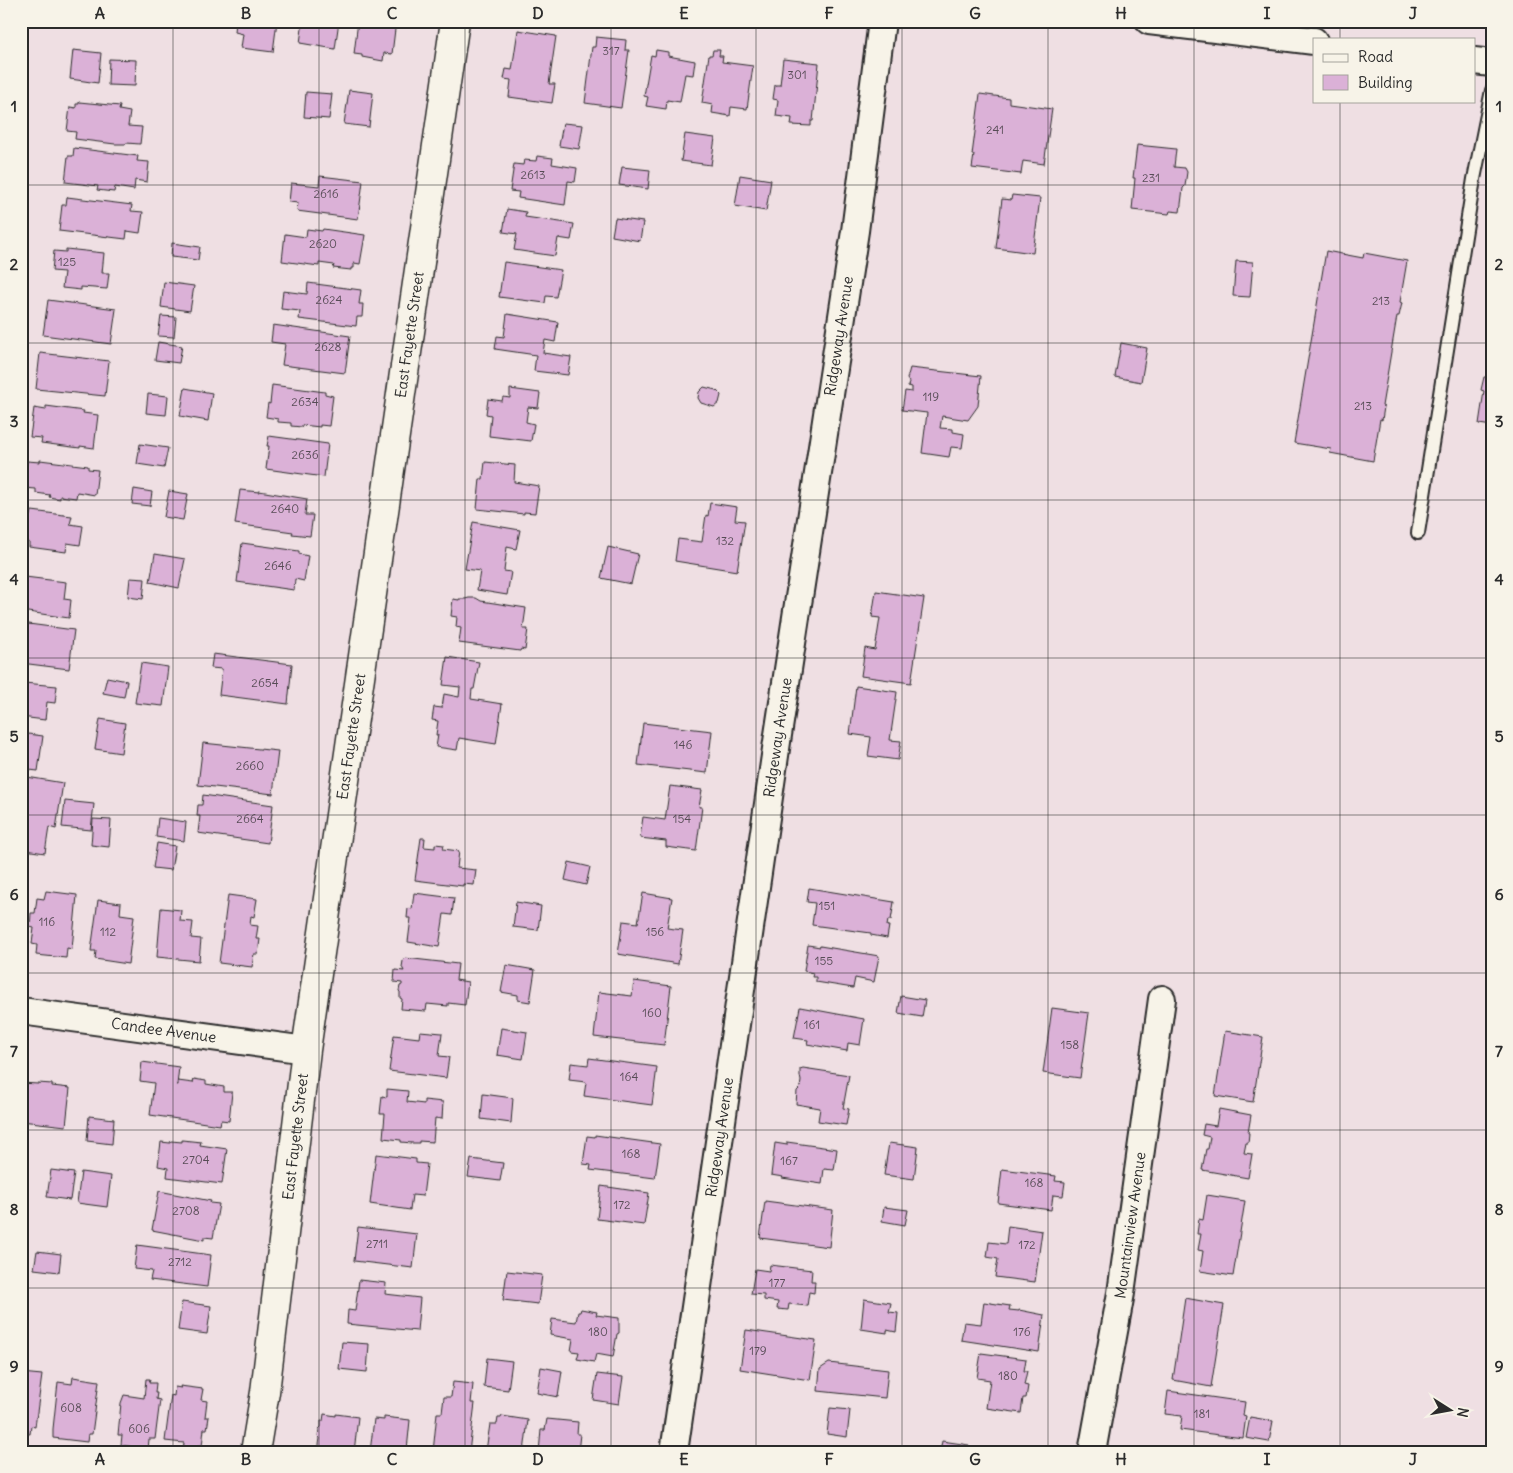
<svg xmlns="http://www.w3.org/2000/svg" width="1513" height="1473" viewBox="0 0 1513 1473" font-family="Delius,sans-serif">
<rect width="100%" height="100%" fill="#efdfe3"/>
<filter id="ink" filterUnits="userSpaceOnUse"><feTurbulence type="fractalNoise" baseFrequency=".02" numOctaves="2"/><feDisplacementMap in="SourceGraphic" scale="10" xChannelSelector="R" yChannelSelector="G"/><feConvolveMatrix kernelMatrix="1 2 1 2 8 2 1 2 1" color-interpolation-filters="sRGB"/></filter>
<g filter="url(#ink)">
<g fill="#dbb1d7" stroke="#2b2b2b">
<path d="M236,21H277L273,52L241,48L243,34L235,32Z"/>
<path d="M303,21H339L335,49L300,43Z"/>
<path d="M358,21H396L392,54L384,53L383,61L362,57V55L354,54Z"/>
<path d="M518,30L556,36L549,84H555L552,103L509,97L511,80L504,79L506,69L512,70Z"/>
<path d="M596,37L626,40L625,50H629L621,108L585,103L592,47H595Z"/>
<path d="M73,50L101,53L98,83L70,79Z"/>
<path d="M656,50L668,52V56L695,61L693,75L685,74L680,102L667,100L666,109L646,106L648,97L644,96L651,55L655,56Z"/>
<path d="M713,50H720L719,56H723L722,62L753,66L747,109L731,107L730,116L712,113L713,105L702,103L709,55H712Z"/>
<path d="M109,59L136,60L135,86L108,85Z"/>
<path d="M783,59L819,63L813,121H811V126L791,125L792,118L776,116L778,100L773,99L775,85H780Z"/>
<path d="M349,90L373,93L369,127L344,124Z"/>
<path d="M306,92L332,94L329,119L304,117Z"/>
<path d="M980,94L1009,98V103L1052,109L1044,164L1023,161L1021,174L972,168L974,155H972Z"/>
<path d="M79,102L120,106L119,110L130,112L128,126L142,127L140,144L126,143V144H115L75,139L76,132L67,131L70,107L76,108V104H79Z"/>
<path d="M563,123L583,125L579,149L559,146Z"/>
<path d="M685,134L715,138L711,165L681,161Z"/>
<path d="M1137,145L1176,149L1174,167L1185,168L1187,172L1185,186L1183,188L1180,212L1170,211L1169,214L1132,210L1135,178H1133Z"/>
<path d="M74,148L138,156L137,161L149,162L147,182L135,180L134,190L115,187L114,192L97,190L98,186L65,182L68,156H73Z"/>
<path d="M537,156L553,158L552,164L577,168L575,182L568,181L565,205L518,198L519,192L510,191L514,164L523,165L524,160L536,161Z"/>
<path d="M622,167L650,170L648,189L619,185Z"/>
<path d="M740,175L771,180L766,211L735,206Z"/>
<path d="M320,176L363,181L358,219L297,211L298,203L289,202L291,183L319,186Z"/>
<path d="M1012,195L1040,198L1033,253L996,248L1002,199L1011,200Z"/>
<path d="M67,197L132,205L131,211L143,212L140,233L127,231L126,239L59,231L62,205H66Z"/>
<path d="M507,209L526,212L525,217L574,224L571,240L558,238L555,256L514,250L517,234L503,232Z"/>
<path d="M615,218L643,222L640,241L612,236Z"/>
<path d="M307,229L322,231L323,229L365,235L360,264L354,263V268H351V270L333,268L334,265L319,263V266L282,261L285,234L306,237Z"/>
<path d="M172,243L200,247L198,260L171,257Z"/>
<path d="M66,249L104,253L102,273H109L107,289L81,287V290L62,288L64,272L52,271L54,251L66,252Z"/>
<path d="M1326,251L1363,258L1364,253L1407,261L1400,302L1402,303L1399,316H1397L1382,406L1384,407L1382,420L1380,419L1373,461L1330,453L1331,449L1294,443Z"/>
<path d="M1236,261L1253,262L1250,297L1233,296Z"/>
<path d="M504,262L561,270L556,297L546,296L545,303L499,297Z"/>
<path d="M164,282L194,286L190,311L161,307Z"/>
<path d="M308,283L361,290L359,304H363L362,317H357L356,326L299,319L300,311L281,309L283,291L307,294Z"/>
<path d="M48,300L116,309L111,344L43,335Z"/>
<path d="M507,314L558,322L555,342L545,340L543,353L571,357L568,375L534,371L536,355L495,349L497,336L504,337Z"/>
<path d="M161,316L176,317L174,337L158,336Z"/>
<path d="M273,325L350,336L345,373L282,365L285,344L271,342Z"/>
<path d="M158,342L182,346L179,363L155,360Z"/>
<path d="M1121,343L1147,348L1141,382L1115,377Z"/>
<path d="M1492,346V426L1479,424L1484,391L1481,390L1484,377H1487Z"/>
<path d="M40,353L109,361L105,396L36,389Z"/>
<path d="M910,368L981,376L978,406L968,420L942,416L940,428L953,429V432L964,434L962,448L951,447L949,457L922,453L927,413L902,410L905,391L912,392V387L908,386L909,382L907,379Z"/>
<path d="M272,385L325,392V394L333,396L329,426L320,425V427L302,425V427L291,426V423L278,422V419L266,417L268,403L270,404Z"/>
<path d="M704,387L716,390L721,395L719,403L714,407L701,403L698,398L699,392Z"/>
<path d="M185,388L212,393L208,421L180,416Z"/>
<path d="M510,389L540,393L538,408L528,407L526,422L534,424L531,441L489,436L491,415L486,414L488,399L502,401L503,397L510,398Z"/>
<path d="M148,394L168,396L166,415L146,413Z"/>
<path d="M46,406L84,411L83,413L98,415L94,448L80,446V448L41,443L42,438L30,437L34,408L46,410Z"/>
<path d="M269,436L328,444L324,477L266,469L269,446H267Z"/>
<path d="M140,444L168,448L164,468L137,464Z"/>
<path d="M40,460L88,466V469L98,470L95,495L77,492L76,498L60,496V499L49,497L50,495L36,493V489L24,488L27,461L40,462Z"/>
<path d="M485,462L515,465L514,482L539,486L535,513L524,512V514L477,509L480,479H483Z"/>
<path d="M134,489L152,492L150,506L132,504Z"/>
<path d="M240,490L259,492V491L307,499L305,515H313L310,536L292,534L293,532L235,524Z"/>
<path d="M169,491L188,494L183,520L164,517Z"/>
<path d="M710,503L737,507L735,520L745,521L737,571L675,561L678,539L702,542L706,515L708,516Z"/>
<path d="M32,511L72,516L70,524L83,526L80,545L67,543L66,552L29,547V542L21,541V514L31,515Z"/>
<path d="M473,522L520,530L516,549L507,547L504,571L511,572L507,595L477,590L480,571L465,569Z"/>
<path d="M242,543L299,551V554L308,556L304,581L295,579L294,590L237,582Z"/>
<path d="M608,547L638,554L631,584L601,578Z"/>
<path d="M155,554L185,559L179,588L150,582Z"/>
<path d="M25,577L66,582L64,599L71,600L69,618L21,611V579H24Z"/>
<path d="M130,578L145,579L143,599L128,597Z"/>
<path d="M876,591L924,598L911,683L861,676L865,648L875,650L880,618L872,617Z"/>
<path d="M469,598H476L481,601L526,608L523,629H528L525,650L521,649L520,651L459,643L461,628L456,627L457,617L451,616L453,599L459,600V599H465Z"/>
<path d="M21,623L74,630L69,669L21,663Z"/>
<path d="M213,654L292,664L288,704L219,695L222,669L211,668Z"/>
<path d="M447,657L479,662L474,689H472L471,699L502,704L496,744L459,738L457,750L436,747L438,735H436L438,721L432,720L434,707L442,708L444,694L459,697L460,687L443,685Z"/>
<path d="M141,663L168,667L163,706L135,703Z"/>
<path d="M21,675L25,676L24,683L57,686L55,703L47,702L45,720L21,717Z"/>
<path d="M107,677L127,681L124,697L103,693Z"/>
<path d="M856,686L897,692L890,740L901,741L898,760L868,756L871,737L850,734Z"/>
<path d="M100,719L125,723L121,753L95,749Z"/>
<path d="M643,723L712,731L707,773L638,765Z"/>
<path d="M21,733L43,736L38,771L21,769Z"/>
<path d="M203,743L278,751L273,794L198,785Z"/>
<path d="M21,776L63,783L56,829L49,827L45,853L25,850L28,825L21,824Z"/>
<path d="M670,786L702,790L699,807H702L696,851L666,847V841L640,838L643,817L665,820Z"/>
<path d="M203,795L273,805L268,843L198,833L200,816H197L198,805H202Z"/>
<path d="M65,801L94,804L91,830L62,827Z"/>
<path d="M158,818L186,822L184,841L156,837Z"/>
<path d="M93,819L111,820L109,847L91,845Z"/>
<path d="M421,838H425L424,847L435,848V844L444,845L443,849L459,851L457,868L476,870L474,885L463,884V886L415,880Z"/>
<path d="M157,843L175,846L171,870L153,868Z"/>
<path d="M569,862L590,867L586,885L565,880Z"/>
<path d="M809,888L894,902L891,920H888L887,926H889L887,938L871,935V933L812,925L815,903L807,902Z"/>
<path d="M46,891L77,895L72,949L67,948L66,958L36,955L37,945L32,944L34,928L30,927L31,913H35L37,898L44,899Z"/>
<path d="M414,893L454,898L452,915L444,914L439,947L408,942L411,918H407L408,908L412,909Z"/>
<path d="M643,893L672,898L667,928L683,930L678,964L618,954L623,921L638,923Z"/>
<path d="M228,895L257,899L254,917L251,916L250,925L258,926L256,939H260L258,954H254L252,967L219,963Z"/>
<path d="M98,900L121,903L120,914L134,916L128,964L95,959L96,951H91Z"/>
<path d="M516,902L541,906L538,930L513,927Z"/>
<path d="M161,908L181,910L180,921L193,922L191,938L201,939L199,961L157,957Z"/>
<path d="M808,945L820,947V946L879,956L874,982L855,978L853,988L816,982V977H812L813,973L804,971Z"/>
<path d="M405,958L458,964L456,980L468,982L465,1005L448,1003V1006L427,1004L426,1011L401,1009L402,999L400,998V992L399,991L400,986L402,985V983L394,982L395,970L404,971L402,967L403,961Z"/>
<path d="M506,965L535,970L530,1002L518,1000V995L501,992Z"/>
<path d="M634,981L671,986L664,1045L594,1037L599,992L632,996Z"/>
<path d="M901,996L925,1000L922,1017L898,1013Z"/>
<path d="M800,1007L864,1019L860,1045L848,1043L847,1051L807,1044L808,1040L794,1038Z"/>
<path d="M1052,1008L1089,1013L1080,1078L1043,1073Z"/>
<path d="M501,1028L527,1032L523,1059L497,1055Z"/>
<path d="M420,1031L442,1033L439,1056L449,1057L446,1078L389,1071L394,1035L419,1038Z"/>
<path d="M1225,1031L1263,1037L1253,1102L1215,1096Z"/>
<path d="M589,1058L657,1067L652,1105L584,1096L586,1082L569,1080L571,1063L588,1065Z"/>
<path d="M142,1062L179,1067L177,1085H178V1081L193,1083L194,1079L206,1081V1084L224,1087V1092H232L229,1121L221,1120L220,1125L150,1115L154,1083L140,1081Z"/>
<path d="M803,1068L849,1075L843,1108L849,1109L846,1125L818,1121L820,1108L796,1104L797,1091L800,1088L801,1081L800,1076V1069Z"/>
<path d="M21,1083L38,1084V1083L52,1084V1086L70,1088L66,1126L21,1121Z"/>
<path d="M387,1089L408,1091L407,1102L424,1104V1100L443,1102L442,1119L435,1118L433,1142L419,1141V1143H412L401,1142V1140L383,1138L385,1114H380L382,1096L387,1097Z"/>
<path d="M483,1094L513,1098L511,1123L481,1119Z"/>
<path d="M1219,1109L1251,1115L1248,1133H1249L1248,1143H1246L1244,1153L1252,1154L1248,1178L1202,1170L1206,1149H1208L1210,1137L1202,1135L1204,1124L1216,1126Z"/>
<path d="M89,1116L114,1119L112,1144L87,1141Z"/>
<path d="M595,1135L660,1144L655,1178L590,1170L591,1165L583,1164L587,1136L595,1137Z"/>
<path d="M182,1140L201,1142L200,1145L227,1149L222,1184L167,1177L168,1168L158,1166L161,1142L170,1143L171,1141L182,1142Z"/>
<path d="M787,1142L837,1149L834,1170L824,1169L822,1184L782,1178L783,1177L771,1175L775,1143L787,1145Z"/>
<path d="M889,1143L918,1147L914,1179L884,1175Z"/>
<path d="M376,1154L416,1159V1163L427,1164L423,1196L412,1195L410,1210L370,1204Z"/>
<path d="M471,1159L503,1163L500,1181L468,1177Z"/>
<path d="M1002,1169L1056,1176L1055,1181L1065,1182L1063,1196L1053,1195L1051,1210L998,1203Z"/>
<path d="M51,1170L74,1173L70,1200L47,1197Z"/>
<path d="M81,1172L111,1176L107,1207L77,1203Z"/>
<path d="M601,1186L649,1193L644,1225L597,1219Z"/>
<path d="M159,1191L211,1201L210,1203L219,1204L213,1238L204,1237V1240L152,1230Z"/>
<path d="M1207,1195L1245,1201L1233,1276L1200,1271L1203,1251L1198,1250L1201,1234H1197L1199,1219L1203,1220Z"/>
<path d="M765,1201L833,1210L829,1247L760,1238Z"/>
<path d="M884,1207L908,1210L905,1225L882,1221Z"/>
<path d="M1008,1226L1042,1231L1035,1282L995,1277L998,1259L987,1257L989,1242L1006,1244Z"/>
<path d="M358,1227L417,1234L413,1268L354,1261Z"/>
<path d="M137,1245L211,1255L207,1287L150,1280L152,1271L134,1269Z"/>
<path d="M37,1251L61,1254L59,1272L34,1269Z"/>
<path d="M770,1265L812,1270L811,1281H815L814,1293L809,1292L807,1306L789,1304L788,1310L777,1309L778,1302L764,1300V1295L751,1294L755,1269L769,1271Z"/>
<path d="M507,1271L542,1275L538,1304L503,1300Z"/>
<path d="M359,1280L386,1283L385,1294L420,1298L417,1331L347,1324L348,1310L355,1311Z"/>
<path d="M1185,1298L1224,1305L1211,1387L1173,1380Z"/>
<path d="M864,1299L891,1303L889,1312L898,1313L896,1332L887,1330V1333L861,1329Z"/>
<path d="M182,1302L211,1306L207,1334L178,1330Z"/>
<path d="M984,1302L1010,1306L1009,1310L1019,1311V1310L1044,1315L1039,1352L961,1340L964,1322L981,1324Z"/>
<path d="M581,1309L597,1312L596,1315L619,1318V1333L617,1334L613,1357L596,1354L594,1362L577,1359L579,1352L571,1351L573,1339L550,1335L552,1319L576,1322L578,1312H580Z"/>
<path d="M746,1330L816,1340L810,1380L740,1369Z"/>
<path d="M342,1342L369,1344L367,1372L339,1369Z"/>
<path d="M981,1353L1026,1359L1024,1371H1027L1024,1385L1028,1386L1026,1398H1023L1021,1413L986,1408L990,1380L977,1378Z"/>
<path d="M487,1358L512,1361L508,1390L484,1387Z"/>
<path d="M829,1363L888,1370L885,1398L818,1391L820,1369Z"/>
<path d="M541,1367L562,1371L558,1397L537,1393Z"/>
<path d="M21,1373L42,1375L35,1427L31,1426L30,1434L21,1433Z"/>
<path d="M597,1374L623,1377L619,1404L593,1400Z"/>
<path d="M73,1377L99,1381L92,1434H88L87,1442L53,1438V1429L58,1382L72,1384Z"/>
<path d="M146,1379H150L149,1383H156L155,1393H157L156,1399L160,1400L155,1439H149L148,1449L121,1445L122,1435H118L121,1403L124,1395L144,1398Z"/>
<path d="M453,1382L473,1384L471,1403H475L469,1452H433L437,1413H442L444,1397H451Z"/>
<path d="M180,1386L203,1389L201,1400L207,1401L205,1417H209L207,1429H204L202,1446L198,1445L197,1452H183L184,1443L165,1441L171,1395L174,1396L175,1387L181,1388Z"/>
<path d="M1168,1391L1245,1402L1243,1415L1246,1416L1243,1438L1180,1430L1182,1416L1165,1414Z"/>
<path d="M830,1408L850,1410L847,1437L827,1434Z"/>
<path d="M324,1414L336,1416V1414L358,1417L354,1452H318L320,1438L318,1436L319,1429L321,1427V1421H323Z"/>
<path d="M502,1416L528,1420L524,1452H485V1450L486,1451L490,1424H497L498,1418H501Z"/>
<path d="M384,1417L410,1420L407,1450L414,1452H370L374,1419L384,1420Z"/>
<path d="M1250,1417L1273,1421L1269,1442L1246,1438Z"/>
<path d="M547,1419L578,1422L577,1434H580L578,1452H539L541,1430H545Z"/>
<path d="M942,1441L969,1445L968,1452H940Z"/>
<path d="M587,1448L621,1452H587Z"/>
</g>
<g fill="none" stroke-linecap="round" stroke-linejoin="round">
<g stroke="#2b2b2b" stroke-width="16">
<path id="lane" d="M1418,533L1474,179L1492,90"/>
</g>
<g stroke="#2b2b2b" stroke-width="30">
<g id="street">
<path d="M1149,21L1314,41"/>
<path d="M1474,61L1492,63"/>
<path id="s1" d="M21,1011L306,1050"/>
<path id="s2" d="M674,1452L778,735L855,231L882,21"/>
<path id="s3" d="M1092,1452L1121,1293L1162,999"/>
</g>
</g>
<g stroke="#2b2b2b" stroke-width="31">
<g id="secondary">
<path id="s4" d="M255,1452L265,1392L306,1050L455,21"/>
</g>
</g>
<use href="#lane" stroke="#f7f3e8" stroke-width="12"/>
<use href="#street" stroke="#f7f3e8" stroke-width="26"/>
<use href="#secondary" stroke="#f7f3e8" stroke-width="28"/>
</g>
</g>
<path fill="none" stroke="#2b2b2b" stroke-width="1" stroke-opacity="0.55" d="M173,21V1452M319,21V1452M465,21V1452M611,21V1452M756,21V1452M902,21V1452M1048,21V1452M1194,21V1452M1340,21V39M1340,101V1452M21,185H1492M21,343H1492M21,500H1492M21,658H1492M21,815H1492M21,973H1492M21,1130H1492M21,1288H1492"/>
<g text-anchor="middle" stroke-width="5" stroke-linejoin="round" paint-order="stroke">
<g font-size="12" fill="#574c56">
<text x="611" y="55">317</text>
<text x="797" y="79">301</text>
<text x="995" y="134">241</text>
<text x="533" y="179">2613</text>
<text x="1151" y="182">231</text>
<text x="326" y="198">2616</text>
<text x="323" y="248">2620</text>
<text x="67" y="266">125</text>
<text x="329" y="304">2624</text>
<text x="1381" y="305">213</text>
<text x="328" y="351">2628</text>
<text x="931" y="401">119</text>
<text x="305" y="406">2634</text>
<text x="1363" y="410">213</text>
<text x="305" y="459">2636</text>
<text x="285" y="513">2640</text>
<text x="725" y="545">132</text>
<text x="278" y="570">2646</text>
<text x="265" y="687">2654</text>
<text x="683" y="749">146</text>
<text x="250" y="770">2660</text>
<text x="250" y="823">2664</text>
<text x="682" y="823">154</text>
<text x="827" y="910">151</text>
<text x="47" y="926">116</text>
<text x="108" y="936">112</text>
<text x="655" y="936">156</text>
<text x="824" y="965">155</text>
<text x="652" y="1017">160</text>
<text x="812" y="1029">161</text>
<text x="1070" y="1049">158</text>
<text x="629" y="1081">164</text>
<text x="631" y="1158">168</text>
<text x="196" y="1164">2704</text>
<text x="789" y="1165">167</text>
<text x="1034" y="1187">168</text>
<text x="622" y="1209">172</text>
<text x="186" y="1215">2708</text>
<text x="377" y="1248">2711</text>
<text x="1027" y="1249">172</text>
<text x="180" y="1266">2712</text>
<text x="777" y="1287">177</text>
<text x="598" y="1336">180</text>
<text x="1022" y="1336">176</text>
<text x="758" y="1355">179</text>
<text x="1008" y="1380">180</text>
<text x="71" y="1412">608</text>
<text x="1202" y="1418">181</text>
<text x="139" y="1433">606</text>
</g>
<g font-size="15" fill="#2b2b2b" stroke="#f7f3e8">
<text dy="5" stroke="none"><textPath href="#s4" startOffset="1128">East Fayette Street</textPath></text>
<text dy="5" stroke="none"><textPath href="#s2" startOffset="1128">Ridgeway Avenue</textPath></text>
<text dy="5" stroke="none"><textPath href="#s4" startOffset="722">East Fayette Street</textPath></text>
<text dy="5" stroke="none"><textPath href="#s2" startOffset="722">Ridgeway Avenue</textPath></text>
<text dy="5" stroke="none"><textPath href="#s1" startOffset="144">Candee Avenue</textPath></text>
<text dy="5" stroke="none"><textPath href="#s4" startOffset="318">East Fayette Street</textPath></text>
<text dy="5" stroke="none"><textPath href="#s2" startOffset="318">Ridgeway Avenue</textPath></text>
<text dy="5" stroke="none"><textPath href="#s3" startOffset="230">Mountainview Avenue</textPath></text>
</g>
</g>
<rect width="1513" height="1473" fill="none" stroke="#f7f3e8" stroke-width="55"/>
<rect x="1313" y="38" width="162" height="65" fill="#f7f3e8" stroke="#a5a39c"/>
<rect x="1323" y="54" width="25" height="8" fill="#f7f3e8" stroke="#a5a39c"/>
<text x="1358" y="62" font-size="15" fill="#2b2b2b">Road</text>
<rect x="1323" y="75" width="25" height="15" fill="#dbb1d7" stroke="#a5a39c"/>
<text x="1358" y="88" font-size="15" fill="#2b2b2b">Building</text>
<g transform="translate(1450 1410) rotate(101)" stroke="#f7f3e8" stroke-width="4" paint-order="stroke">
<path d="M0-4L9 19L0 12L-9 19Z" fill="#2b2b2b"/>
<text y="-8" font-size="14" font-weight="bold" text-anchor="middle" fill="#2b2b2b">N</text>
</g>
<rect x="28" y="28" width="1458" height="1418" fill="none" stroke="#2b2b2b" stroke-width="2"/>
<g font-size="16" text-anchor="middle" font-weight="bold" fill="#2b2b2b">
<text x="100" y="19">A</text>
<text x="246" y="19">B</text>
<text x="392" y="19">C</text>
<text x="538" y="19">D</text>
<text x="684" y="19">E</text>
<text x="829" y="19">F</text>
<text x="975" y="19">G</text>
<text x="1121" y="19">H</text>
<text x="1267" y="19">I</text>
<text x="1413" y="19">J</text>
<text x="14" y="112">1</text>
<text x="1499" y="112">1</text>
<text x="14" y="270">2</text>
<text x="1499" y="270">2</text>
<text x="14" y="427">3</text>
<text x="1499" y="427">3</text>
<text x="14" y="585">4</text>
<text x="1499" y="585">4</text>
<text x="14" y="742">5</text>
<text x="1499" y="742">5</text>
<text x="14" y="900">6</text>
<text x="1499" y="900">6</text>
<text x="14" y="1057">7</text>
<text x="1499" y="1057">7</text>
<text x="14" y="1215">8</text>
<text x="1499" y="1215">8</text>
<text x="14" y="1372">9</text>
<text x="1499" y="1372">9</text>
<text x="100" y="1465">A</text>
<text x="246" y="1465">B</text>
<text x="392" y="1465">C</text>
<text x="538" y="1465">D</text>
<text x="684" y="1465">E</text>
<text x="829" y="1465">F</text>
<text x="975" y="1465">G</text>
<text x="1121" y="1465">H</text>
<text x="1267" y="1465">I</text>
<text x="1413" y="1465">J</text>
</g>
</svg>
